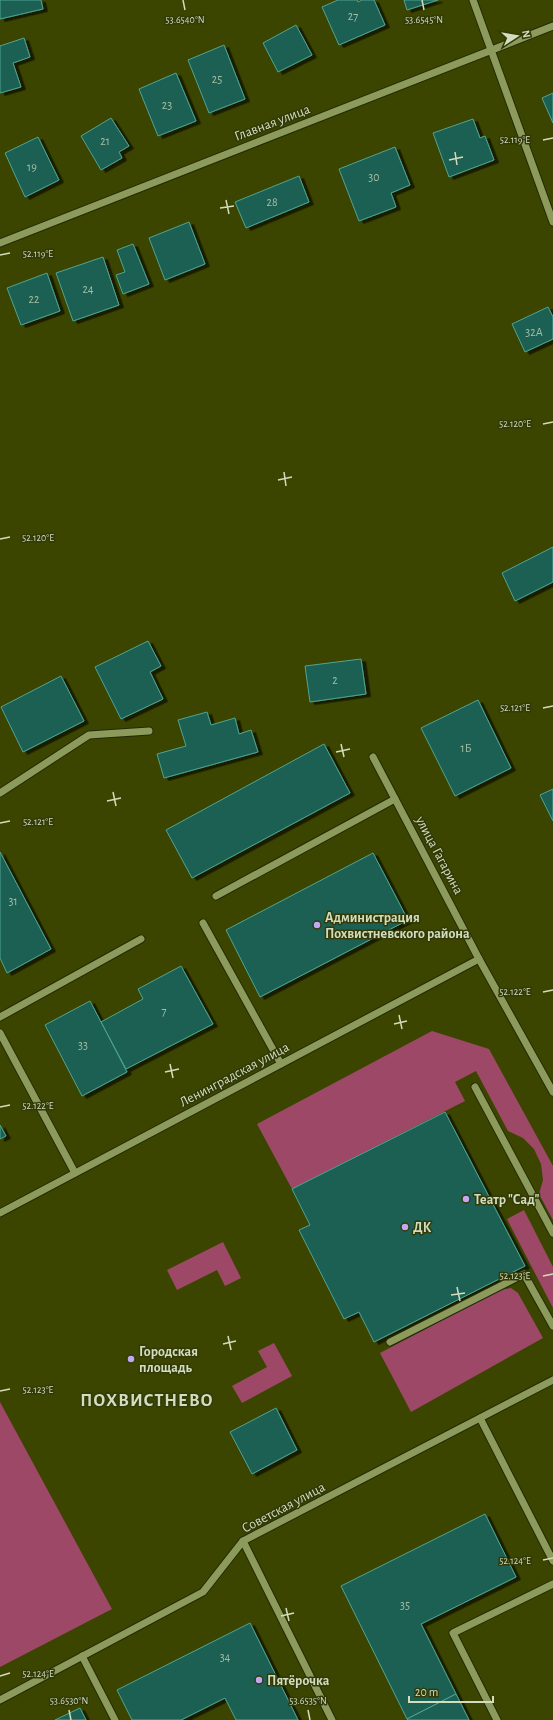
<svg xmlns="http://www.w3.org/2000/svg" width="553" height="1720" viewBox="0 0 553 1720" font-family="'Alegreya Sans',sans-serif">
<defs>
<filter id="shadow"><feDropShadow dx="4.5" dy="2.5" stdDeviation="0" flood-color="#0009"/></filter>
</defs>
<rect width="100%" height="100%" fill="#3b4500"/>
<g fill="#9e4868">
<path d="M432,1031L489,1049L553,1166V1220L539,1194L543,1180L541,1164L534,1149L523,1138L508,1131L476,1071L455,1082L465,1101L292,1189L257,1124Z"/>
<path d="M524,1210L553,1267V1308L507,1219Z"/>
<path d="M223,1242L241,1278L225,1286L217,1270L177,1290L167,1270Z"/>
<path d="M511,1288L518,1293L543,1338L411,1412L380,1353L500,1290Z"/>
<path d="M274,1343L292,1376L242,1403L232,1386L267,1367L258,1351Z"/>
<path d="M0,1402L112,1609L0,1667Z"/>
</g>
<g fill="#1a5f53" stroke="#4fa595" filter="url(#shadow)">
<path d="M0,0H41L43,9L0,19Z"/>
<path d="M338,0H357L358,2L362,0H374L385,25L339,45L322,7Z"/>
<path d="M404,0H438L407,10Z"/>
<path d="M296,25L312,55L278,72L263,43Z"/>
<path d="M24,38L30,57L13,63L21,87L0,93V46Z"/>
<path d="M224,45L245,99L209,113L188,60Z"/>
<path d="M176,73L196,121L158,136L139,89Z"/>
<path d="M553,93V123L542,98Z"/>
<path d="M111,118L129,146L119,152L122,158L101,170L81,136Z"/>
<path d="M473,119L480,138L485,136L494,160L449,177L433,133Z"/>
<path d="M38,137L59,180L25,197L5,153Z"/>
<path d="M395,147L410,185L391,193L396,207L359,221L339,169Z"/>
<path d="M299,176L309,202L246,228L235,202Z"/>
<path d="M189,222L205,264L165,280L149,238Z"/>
<path d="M133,244L149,284L123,294L116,275L125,272L117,250Z"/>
<path d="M103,257L119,305L73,321L56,273Z"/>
<path d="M47,273L60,311L21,325L7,288Z"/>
<path d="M548,307L553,317V339L525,352L512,324Z"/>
<path d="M553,547V582L515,601L502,573Z"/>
<path d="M148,641L161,666L150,672L163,699L121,719L95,667Z"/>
<path d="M361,659L366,694L310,702L305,666Z"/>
<path d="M61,676L84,721L23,752L1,707Z"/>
<path d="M478,700L511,768L455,796L421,728Z"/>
<path d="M207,712L211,725L235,718L239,734L251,730L258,752L164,778L157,754L186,746L178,720Z"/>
<path d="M324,744L350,793L192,878L166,830Z"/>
<path d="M553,789V821L540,795Z"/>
<path d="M0,852L51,949L7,973L0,958Z"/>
<path d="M373,853L408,920L260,997L226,930Z"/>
<path d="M181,966L213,1024L126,1069L101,1022L143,999L138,989Z"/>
<path d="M90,1001L127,1072L82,1096L45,1025Z"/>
<path d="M445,1112L525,1266L374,1342L359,1312L344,1319L299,1230L310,1225L292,1189Z"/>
<path d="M0,1125L6,1136L0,1139Z"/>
<path d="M276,1408L297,1450L252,1474L230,1432Z"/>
<path d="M485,1514L516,1577L421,1624L456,1694L407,1719L341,1586Z"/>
<path d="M250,1623L298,1720H236L225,1698L181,1720H132L117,1690Z"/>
<path d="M456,1694L469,1720H408L407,1719Z"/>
<path d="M80,1708L86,1720H55Z"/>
</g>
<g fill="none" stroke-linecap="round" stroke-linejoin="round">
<g stroke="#232a08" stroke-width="9">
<g id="minor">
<path d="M473,0L553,222"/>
<path d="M0,243L553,26"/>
<path d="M373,757L479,959L553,1092"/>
<path d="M0,793L89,735L149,731"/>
<path d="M216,896L395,799"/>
<path d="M203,923L281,1064"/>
<path d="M0,1017L141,939"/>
<path d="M0,1033L75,1173"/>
<path d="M475,1087L553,1233"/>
<path d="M0,1213L479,959"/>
<path d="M390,1342L524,1274L553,1326"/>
<path d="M480,1418L553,1561"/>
<path d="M243,1541L332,1720"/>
<path d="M82,1656L115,1720"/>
<path d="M0,1700L203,1592L243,1541L553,1380"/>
<path d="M497,1720L453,1633L553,1584"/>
</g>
</g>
<use href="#minor" stroke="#8c9a5b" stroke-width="7"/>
</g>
<path fill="none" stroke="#d3dcbc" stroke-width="1.5" d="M183,0L185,10M422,0L424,10M543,140L553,138M455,152L457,165M449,160L463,157M226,200L229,214M220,208L234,206M0,255L10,253M543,424L553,422M284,472L286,486M278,480L292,477M0,539L10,537M543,708L553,706M341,744L344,757M336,752L350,749M113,792L116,806M107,801L121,798M0,823L10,821M543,992L553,990M399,1015L402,1029M394,1024L407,1021M170,1064L173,1078M165,1072L179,1069M0,1107L10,1105M543,1276L553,1274M457,1287L460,1301M451,1295L465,1293M228,1336L231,1350M223,1344L236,1341M0,1391L10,1389M543,1560L553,1558M286,1608L289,1621M281,1616L294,1613M0,1676L10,1673M69,1710L71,1720M308,1710L310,1720"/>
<g fill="#c1a8f3" stroke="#313a08" stroke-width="1.5">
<circle cx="317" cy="925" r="4"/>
<circle cx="466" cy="1199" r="4"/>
<circle cx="405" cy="1227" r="4"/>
<circle cx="131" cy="1359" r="4"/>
<circle cx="259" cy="1680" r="4"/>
</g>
<g text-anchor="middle" stroke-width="3" stroke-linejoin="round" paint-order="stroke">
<g font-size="12" fill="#a5bda2">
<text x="353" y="20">27</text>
<text x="217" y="83">25</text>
<text x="167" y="109">23</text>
<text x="105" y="145">21</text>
<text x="32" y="171">19</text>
<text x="374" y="181">30</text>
<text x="272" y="206">28</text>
<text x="88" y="293">24</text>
<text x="34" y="303">22</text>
<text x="534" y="336">32А</text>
<text x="335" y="684">2</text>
<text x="466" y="752">1Б</text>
<text x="13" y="905">31</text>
<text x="164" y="1015">7</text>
<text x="83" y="1049">33</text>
<text x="405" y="1609">35</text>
<text x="225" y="1661">34</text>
</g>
<g font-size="14" fill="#d3dcbc" stroke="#313a08">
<text transform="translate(272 122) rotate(-21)" y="5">Главная улица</text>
<text transform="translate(440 855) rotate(62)" y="5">улица Гагарина</text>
<text transform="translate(234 1074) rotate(-28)" y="5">Ленинградская улица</text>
<text transform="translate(283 1507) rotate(-28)" y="5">Советская улица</text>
</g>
<g font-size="14" font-weight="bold" fill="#d3dcbc" stroke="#313a08" text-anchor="start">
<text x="325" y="922">Администрация<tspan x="325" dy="16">Похвистневского района</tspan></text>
<text x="474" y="1204">Театр "Сад"</text>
<text x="413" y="1232">ДК</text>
<text x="139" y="1356">Городская<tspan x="139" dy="16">площадь</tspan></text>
<text x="267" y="1685">Пятёрочка</text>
</g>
<g font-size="18" font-weight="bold" letter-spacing="1" fill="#d3dcbc" stroke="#313a08">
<text x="147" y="1406">ПОХВИСТНЕВО</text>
</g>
</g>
<g font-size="10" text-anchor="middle" fill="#d3dcbc" stroke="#313a08" stroke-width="3" stroke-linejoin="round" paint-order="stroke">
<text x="185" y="23">53.6540°N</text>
<text x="424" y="23">53.6545°N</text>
<text x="515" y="143">52.119°E</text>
<text x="38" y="257">52.119°E</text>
<text x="515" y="427">52.120°E</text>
<text x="38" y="541">52.120°E</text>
<text x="515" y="711">52.121°E</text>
<text x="38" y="825">52.121°E</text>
<text x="515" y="995">52.122°E</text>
<text x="38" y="1109">52.122°E</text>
<text x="515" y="1279">52.123°E</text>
<text x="38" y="1393">52.123°E</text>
<text x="515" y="1564">52.124°E</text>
<text x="38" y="1677">52.124°E</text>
<text x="69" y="1704">53.6530°N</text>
<text x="308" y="1704">53.6535°N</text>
</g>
<g transform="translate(517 36) rotate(78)" stroke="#313a08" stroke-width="3" paint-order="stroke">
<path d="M0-3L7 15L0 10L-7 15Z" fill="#d3dcbc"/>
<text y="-6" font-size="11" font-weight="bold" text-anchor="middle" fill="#d3dcbc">N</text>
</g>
<path d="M409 1696v6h84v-6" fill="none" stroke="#d3dcbc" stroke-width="2"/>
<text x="415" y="1696" font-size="12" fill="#d3dcbc" stroke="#313a08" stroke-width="3" paint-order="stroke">20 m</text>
</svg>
